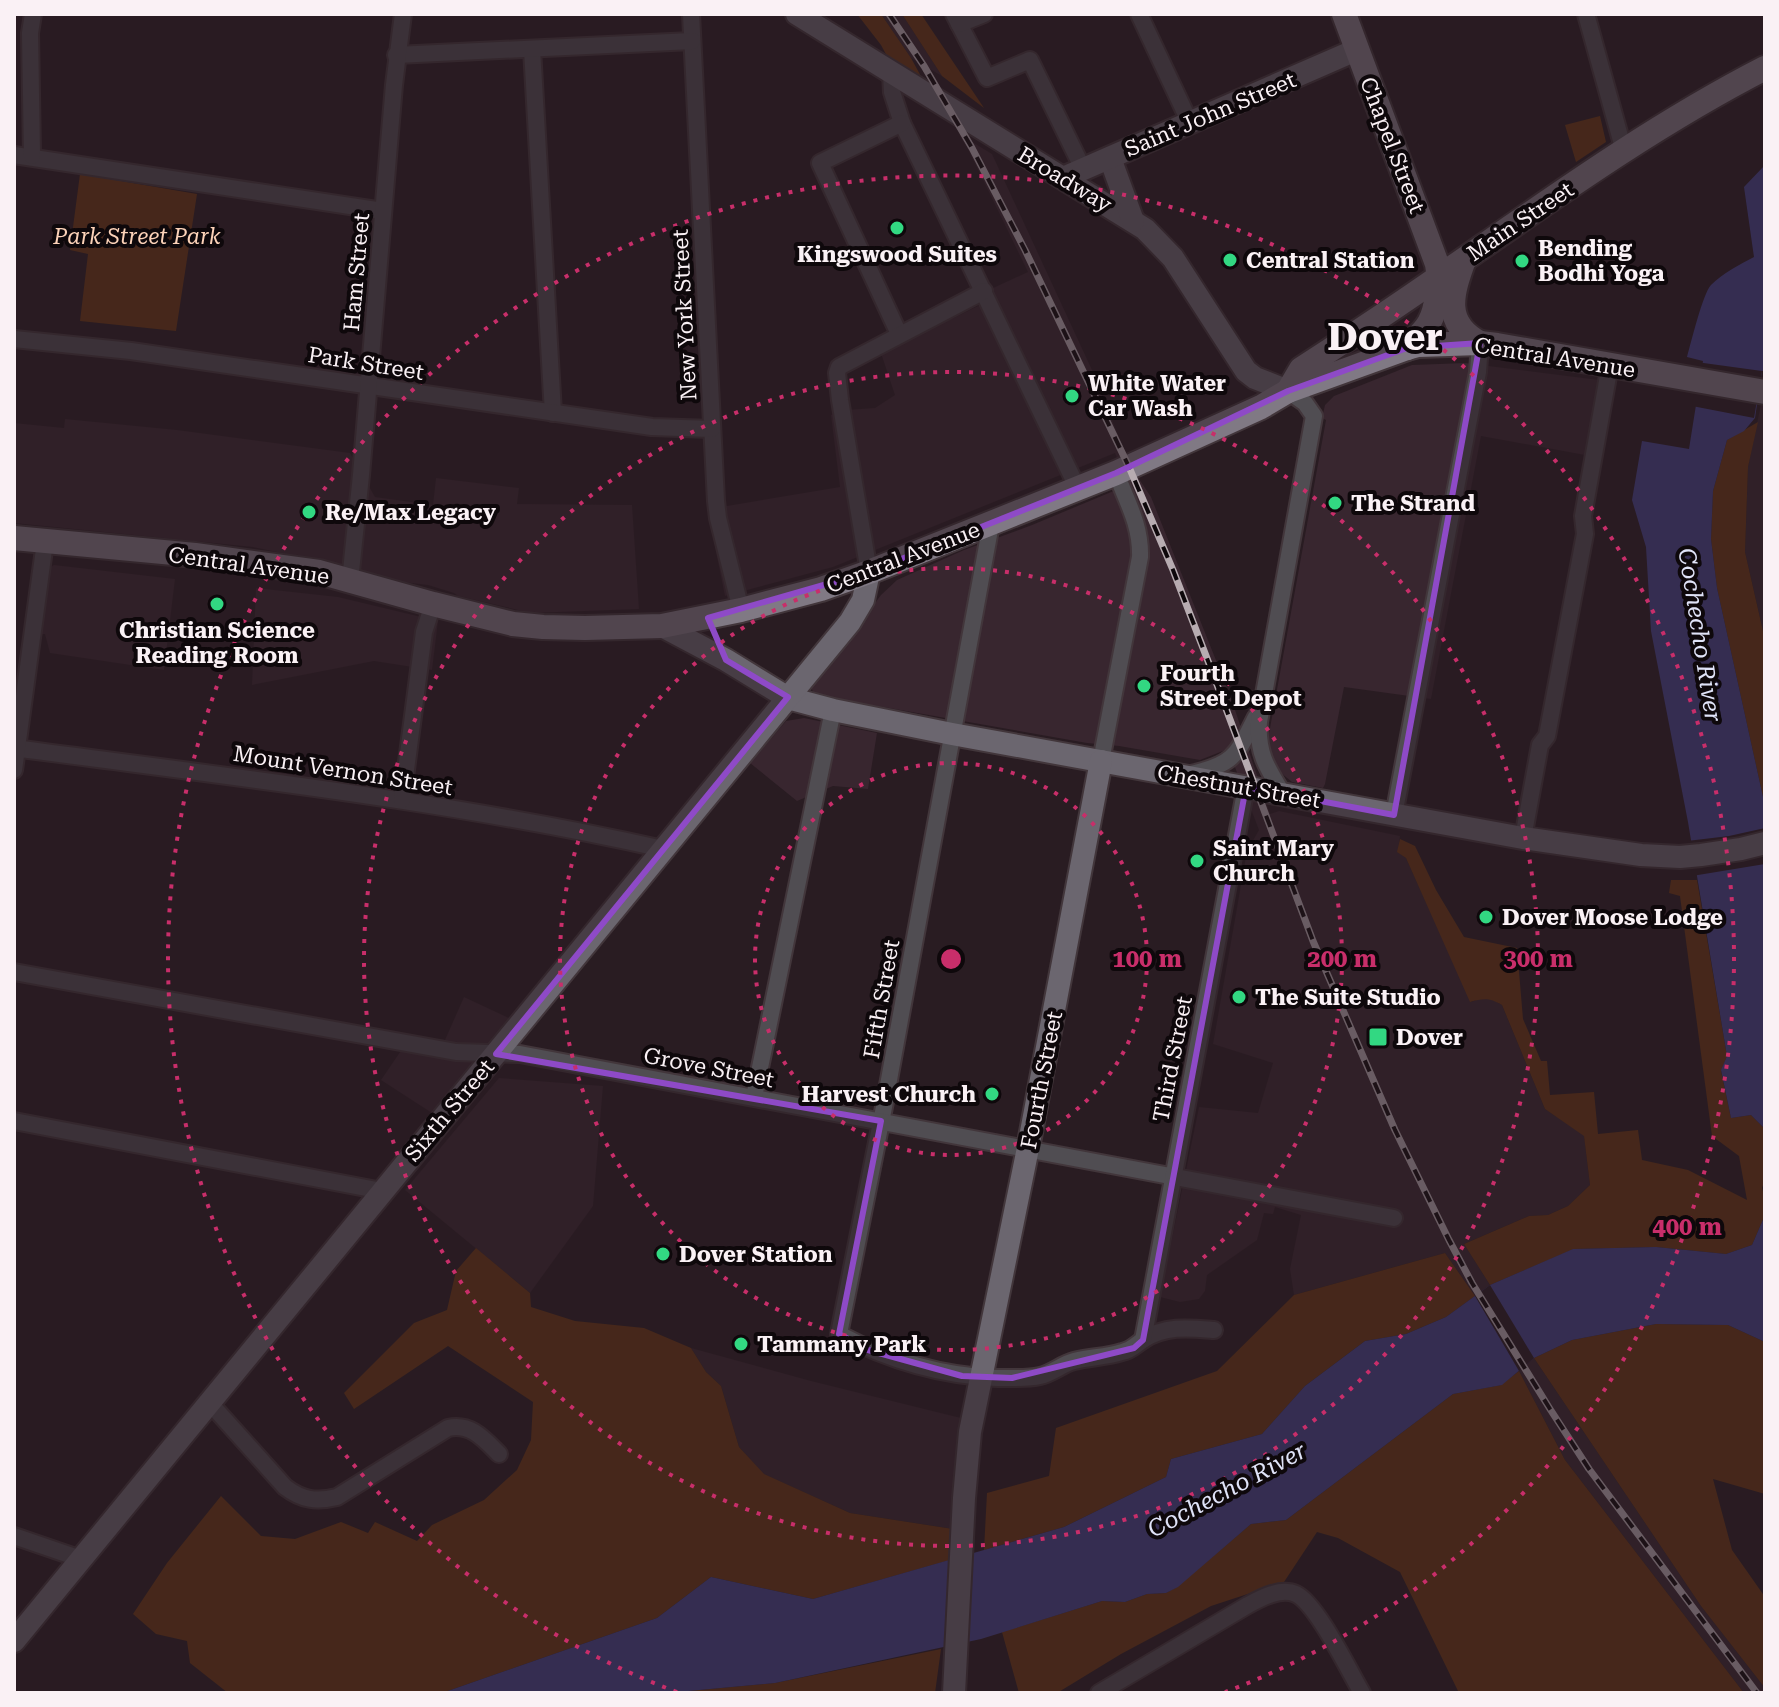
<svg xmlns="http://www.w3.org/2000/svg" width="1779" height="1707" viewBox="0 0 1779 1707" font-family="'Roboto Serif',serif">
<rect width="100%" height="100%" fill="#291c22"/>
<g fill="#38262f">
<path d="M881,14H902L942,76L911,58Z"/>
<path d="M959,134L992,154L1092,370L1122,445L1139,479L1151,497L1231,698L1270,814L1279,811L1400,836L1398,852L1406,858L1471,1002L1482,998L1492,999L1502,1005L1545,1109L1584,1135L1590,1185L1568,1206L1548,1215L1529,1216L1464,1244L1490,1285L1475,1296L1445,1253L1294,1295L1290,1269L1301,1215L1275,1207L1273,1214L1264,1213L1257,1240L1207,1275L1205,1291L1199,1299L1180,1302L1160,1297L1199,1107L1258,1113L1273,1063L1213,1044L1247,851L1259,830L1228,749L1200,760L1119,746L1087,743L815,695L811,688L881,595L897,580L964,550L1032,525L1128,485L1115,453L833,567L725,596L708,512L727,506L840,487L831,415L847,410L875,408L895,395L881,353L980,305L991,289L1028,272L969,151Z"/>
<path d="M1465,363L1599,380L1585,455L1481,436L1431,699L1344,687L1325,784L1323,788L1292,782L1276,769L1268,747V739L1326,420L1322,418L1325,405L1334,396L1412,365Z"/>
<path d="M1765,385V640L1745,552L1748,467Z"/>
<path d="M65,419L177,430L350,453L375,497L433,505L436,478L519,488L517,504L632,505L639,609L531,613L458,596L454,593L428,585L394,581L324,562L253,547L14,523V423L64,428Z"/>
<path d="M54,565L175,579L164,670L50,653L45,634H40L51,567Z"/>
<path d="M256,588L338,597L438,621L432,670L374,661L252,685Z"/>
<path d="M804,718L877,733L868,789L833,786L797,801L750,763L786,721Z"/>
<path d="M464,997L511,1019L432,1113L381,1080L411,1036L445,1040Z"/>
<path d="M499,1078L603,1086L593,1206L530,1293L405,1190Z"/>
<path d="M691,1348L811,1381L965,1419L953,1529L850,1513L763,1474L739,1447L721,1386L706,1372Z"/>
<path d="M1534,1358L1701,1606L1765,1688V1693H1744L1565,1460L1519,1371Z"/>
</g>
<g fill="#683712">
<path d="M857,14H881L911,58L923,80L888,58L881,45Z"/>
<path d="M902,14H921L984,108L942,76Z"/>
<path d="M1600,116L1606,142L1576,162L1565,125Z"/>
<path d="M80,174L197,194L176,331L80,321L88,254L70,250Z"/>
<path d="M1758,422L1748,467L1745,552L1765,640V806L1717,588L1711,539L1713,491L1727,440Z"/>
<path d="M1400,839L1415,846L1436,890L1464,937L1517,948L1523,1019L1541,1061H1547L1550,1095L1594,1092L1598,1134L1638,1130L1642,1160L1688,1170L1747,1200L1739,1156L1712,1136L1680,896L1669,893L1671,880H1697L1727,1056L1721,1071L1731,1118L1751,1115L1765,1129V1180L1762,1188L1765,1198V1215L1752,1245L1726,1254L1656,1247L1574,1249L1490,1285L1464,1244L1529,1216L1548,1215L1568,1206L1590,1185L1584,1136L1545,1109L1502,1005C1490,998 1484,998 1470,1002L1406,858L1397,852Z"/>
<path d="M476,1248L530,1293L531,1307L575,1321L644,1328L691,1348L706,1372L721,1386L739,1447L764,1474L850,1513L953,1529L950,1560L813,1599L711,1577L657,1618L442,1693H228L190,1663L187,1641L156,1634L133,1614L167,1563L221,1496L261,1536L295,1539L341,1522L368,1533L375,1522L417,1541L432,1525L484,1500L517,1470L531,1440L533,1402L448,1346L354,1409L344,1393L414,1323L447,1310L456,1271Z"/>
<path d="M1445,1253L1475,1296L1446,1317L1406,1334L1365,1341L1305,1386L1262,1434L1171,1459L1166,1477L1064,1527L984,1550L987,1493L1049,1476L1056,1428L1217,1371L1294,1295Z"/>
<path d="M1656,1324L1728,1325L1765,1342V1494L1713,1479L1732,1550L1765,1597V1688L1701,1606L1534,1358L1572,1340Z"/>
<path d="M1519,1371L1565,1460L1744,1693H1459L1400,1572L1338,1538L1317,1532L1284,1582L1211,1606L1121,1654L1057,1693H1019L1002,1632L1102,1601L1125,1602L1147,1594L1166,1593L1177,1587L1251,1524L1286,1520L1453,1394L1501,1385Z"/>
<path d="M941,1649L935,1693H667L775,1683Z"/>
</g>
<g fill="#43438b">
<path d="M1765,165V371H1762L1755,418L1744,431L1727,440L1713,491L1711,539L1717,588L1765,806V1129L1751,1115L1731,1118L1721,1070L1727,1056L1688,822L1651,631L1646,547L1632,500L1642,441L1689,449L1703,361L1687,357C1691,343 1703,293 1711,285C1723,273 1739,265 1754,257L1744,187Z"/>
<path d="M1765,1215V1342L1728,1325L1656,1324L1572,1340L1534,1358L1502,1385L1453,1394L1286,1520L1251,1524L1178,1587L1166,1593L1147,1594L1125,1602L1102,1601L981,1639L775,1683L667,1693H442L657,1618L711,1577L813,1599L1064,1527L1166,1477L1171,1459L1262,1434L1305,1386L1365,1341L1406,1334L1446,1317L1490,1285L1573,1249L1656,1247L1726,1254L1752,1245Z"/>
</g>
<g fill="#291c22">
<path d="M1689,361L1762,371L1754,418L1692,406L1699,363Z"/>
<path d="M1765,828V864L1692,876L1687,841L1729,836Z"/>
<path d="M1490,1285L1534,1358L1519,1371L1475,1296Z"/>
</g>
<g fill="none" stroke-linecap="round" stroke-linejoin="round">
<g stroke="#42363b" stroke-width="20">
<g id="street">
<path d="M691,14L716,501L718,518L741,610"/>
<path d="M954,14L987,78L1030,60L1083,169"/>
<path d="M1139,14L1190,123"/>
<path d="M1586,14L1624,151"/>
<path d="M959,24L984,14"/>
<path d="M532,49L553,413"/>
<path d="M396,55L692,41"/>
<path d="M891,72L892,92L902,123L1078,489"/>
<path d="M14,155L383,211"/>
<path d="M32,156L30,33L33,14"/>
<path d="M899,334L820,163L902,123"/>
<path d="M14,339L131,351L652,427L712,429"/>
<path d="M991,524L884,1107L839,1334C888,1360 942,1376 998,1378C1012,1378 1027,1379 1040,1376C1053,1373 1062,1364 1074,1361C1090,1357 1107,1357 1122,1352C1132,1350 1135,1345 1143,1340C1165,1325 1190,1328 1214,1330"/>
<path d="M869,572L840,400L837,373L839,367L984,291"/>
<path d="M350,581L361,475L394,85L403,14"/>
<path d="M14,748C231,777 449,801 663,849"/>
<path d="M1101,761L1140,557C1141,525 1127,502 1116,473"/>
<path d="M14,770L45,542"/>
<path d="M1191,774C1235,764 1237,754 1256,717"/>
<path d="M1283,794C1267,768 1257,753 1259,722L1314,416L1305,403L1288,391"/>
<path d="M402,800L424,632L433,604"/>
<path d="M1394,815L1478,372L1480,343"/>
<path d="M1523,838L1540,745L1547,736L1585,534L1583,516L1610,365"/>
<path d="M14,972L456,1052L520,1054L1394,1218"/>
<path d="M754,1097L833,710"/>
<path d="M14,1121L382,1191"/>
<path d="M1143,1340L1246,787"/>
<path d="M209,1402L285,1487C302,1500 316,1502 337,1497L448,1428C471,1423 484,1439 499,1454"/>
<path d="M14,1536L81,1559"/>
<path d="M1099,1693L1248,1605C1261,1598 1281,1587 1296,1594C1317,1604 1349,1671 1362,1693"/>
</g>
</g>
<g stroke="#42363b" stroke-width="26">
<g id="secondary">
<path d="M797,14L1145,229L1173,258L1246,371L1255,378L1288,391"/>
<path d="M1110,158L1133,221"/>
<path d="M1063,178L1356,50"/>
<path d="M662,626L726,660L788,698L833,710L952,734L1523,838L1641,855L1680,857L1701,855L1741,849L1765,843"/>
<path d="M14,1641L850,622L863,600L869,572"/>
<path d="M954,1693L964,1498L970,1432L1028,1148L1101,761"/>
</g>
</g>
<g stroke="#42363b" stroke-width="28">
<g id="primary">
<path d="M1344,14L1437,264C1440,280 1437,309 1429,323C1424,332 1414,340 1407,348"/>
<path d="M1464,260C1452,293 1442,323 1480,343"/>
<path d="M1288,391L1301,369C1349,338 1396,307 1443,274C1547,202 1652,126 1765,68"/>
<path d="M14,538L195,555L319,572L433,604L513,624L543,627L585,628L662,626L741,610L821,589L869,572L1116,473L1261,407L1288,391L1407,348L1418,345L1480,343L1497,345L1765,392"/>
</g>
</g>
<use href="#street" stroke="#504d52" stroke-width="16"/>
<use href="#secondary" stroke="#6b666f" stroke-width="22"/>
<use href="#primary" stroke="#807984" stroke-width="24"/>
<g stroke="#b7acb1" stroke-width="7">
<path id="rail" d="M889,14L924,66L972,148L1025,250L1129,467L1173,570L1213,674L1313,941L1395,1130L1449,1240L1472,1283L1550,1409L1589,1469L1757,1693"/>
</g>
<use href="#rail" stroke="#0e080b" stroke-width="4" stroke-dasharray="12" stroke-linecap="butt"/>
</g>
<path d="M0 0H1779V1707H0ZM1480,343L1394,815L1246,787L1143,1340L1134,1348L1012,1378L962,1376L868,1350L839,1334L881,1121L496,1054L788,697L726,660L708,618L869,572L1116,473L1288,391L1407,348Z" fill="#291c22" fill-opacity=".55" fill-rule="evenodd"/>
<path fill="none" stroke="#8e4ac7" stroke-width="6" stroke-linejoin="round" d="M1480,343L1394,815L1246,787L1143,1340L1134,1348L1012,1378L962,1376L868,1350L839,1334L881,1121L496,1054L788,697L726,660L708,618L869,572L1116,473L1288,391L1407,348Z"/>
<g fill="none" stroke="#c82e6a" stroke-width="4" stroke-dasharray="4 8">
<circle cx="951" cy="959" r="196"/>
<circle cx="951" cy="959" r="391"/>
<circle cx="951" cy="959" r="587"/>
<path d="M677 1692A783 783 0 1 1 1225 1692"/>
</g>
<g fill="#32d882" stroke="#0e080b" stroke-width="3">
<circle cx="897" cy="228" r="8"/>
<circle cx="1230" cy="260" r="8"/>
<circle cx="1522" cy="261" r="8"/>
<circle cx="1072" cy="396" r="8"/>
<circle cx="1335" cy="503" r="8"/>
<circle cx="309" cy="512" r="8"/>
<circle cx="217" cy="604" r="8"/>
<circle cx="1144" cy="686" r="8"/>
<circle cx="1197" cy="861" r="8"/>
<circle cx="1486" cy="917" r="8"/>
<circle cx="1239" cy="997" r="8"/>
<rect x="1368" y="1027" width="20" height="20" rx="4"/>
<circle cx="992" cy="1094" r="8"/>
<circle cx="663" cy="1254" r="8"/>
<circle cx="741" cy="1344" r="8"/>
</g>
<g text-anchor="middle" stroke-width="8" stroke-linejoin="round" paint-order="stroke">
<g font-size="22" fill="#faf1f5" stroke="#0e080b">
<text transform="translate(1210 114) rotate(-23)" y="8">Saint John Street</text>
<text transform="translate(1393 145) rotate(69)" y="8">Chapel Street</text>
<text transform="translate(1065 179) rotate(31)" y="8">Broadway</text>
<text transform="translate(1520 221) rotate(-34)" y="8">Main Street</text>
<text transform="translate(356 272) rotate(-85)" y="8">Ham Street</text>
<text transform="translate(684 315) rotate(-93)" y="8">New York Street</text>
<text transform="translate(1555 357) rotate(9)" y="8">Central Avenue</text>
<text transform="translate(366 363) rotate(9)" y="8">Park Street</text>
<text transform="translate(903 557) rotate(-21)" y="8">Central Avenue</text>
<text transform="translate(249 565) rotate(8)" y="8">Central Avenue</text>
<text transform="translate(343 770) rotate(9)" y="8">Mount Vernon Street</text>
<text transform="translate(1239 786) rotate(10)" y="8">Chestnut Street</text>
<text transform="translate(881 999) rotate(-80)" y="8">Fifth Street</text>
<text transform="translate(1172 1059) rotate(-79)" y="8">Third Street</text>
<text transform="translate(709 1067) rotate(11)" y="8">Grove Street</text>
<text transform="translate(1041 1080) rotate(-79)" y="8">Fourth Street</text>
<text transform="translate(449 1110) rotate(-50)" y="8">Sixth Street</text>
</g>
<g font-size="22" font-style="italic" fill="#fcd2b8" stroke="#0e080b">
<text x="137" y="244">Park Street Park</text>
</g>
<g font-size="22" font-weight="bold" fill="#faf1f5" stroke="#0e080b" text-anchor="start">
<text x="1538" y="256">Bending<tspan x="1538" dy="25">Bodhi Yoga</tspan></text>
<text x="897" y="262" text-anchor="middle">Kingswood Suites</text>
<text x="1246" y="268">Central Station</text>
<text x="1088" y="391">White Water<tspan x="1088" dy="25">Car Wash</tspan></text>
<text x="1351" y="511">The Strand</text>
<text x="325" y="520">Re/Max Legacy</text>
<text x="217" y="638" text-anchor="middle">Christian Science<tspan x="217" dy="25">Reading Room</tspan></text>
<text x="1160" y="681">Fourth<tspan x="1160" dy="25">Street Depot</tspan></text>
<text x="1213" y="856">Saint Mary<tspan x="1213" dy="25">Church</tspan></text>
<text x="1502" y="925">Dover Moose Lodge</text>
<text x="1255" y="1005">The Suite Studio</text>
<text x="1396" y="1045">Dover</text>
<text x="976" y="1102" text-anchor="end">Harvest Church</text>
<text x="679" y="1262">Dover Station</text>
<text x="757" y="1352">Tammany Park</text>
</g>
<g font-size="24" font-style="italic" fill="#e0e3f8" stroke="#0e080b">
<text transform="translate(1700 635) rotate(81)" y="8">Cochecho River</text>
<text transform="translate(1227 1490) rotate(-28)" y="8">Cochecho River</text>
</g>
<g font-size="38" font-weight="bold" fill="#faf1f5" stroke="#0e080b">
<text x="1385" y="350">Dover</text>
</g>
</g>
<circle cx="951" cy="959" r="12" fill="#c82e6a" stroke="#0e080b" stroke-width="4"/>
<g font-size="24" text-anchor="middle" font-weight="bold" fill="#c82e6a" stroke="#0e080b" stroke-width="8" stroke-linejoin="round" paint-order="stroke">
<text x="1147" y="967">100 m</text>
<text x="1342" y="967">200 m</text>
<text x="1538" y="967">300 m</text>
<text x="1687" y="1235">400 m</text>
</g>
<rect width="1779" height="1707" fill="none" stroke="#faf1f5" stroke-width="32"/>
</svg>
